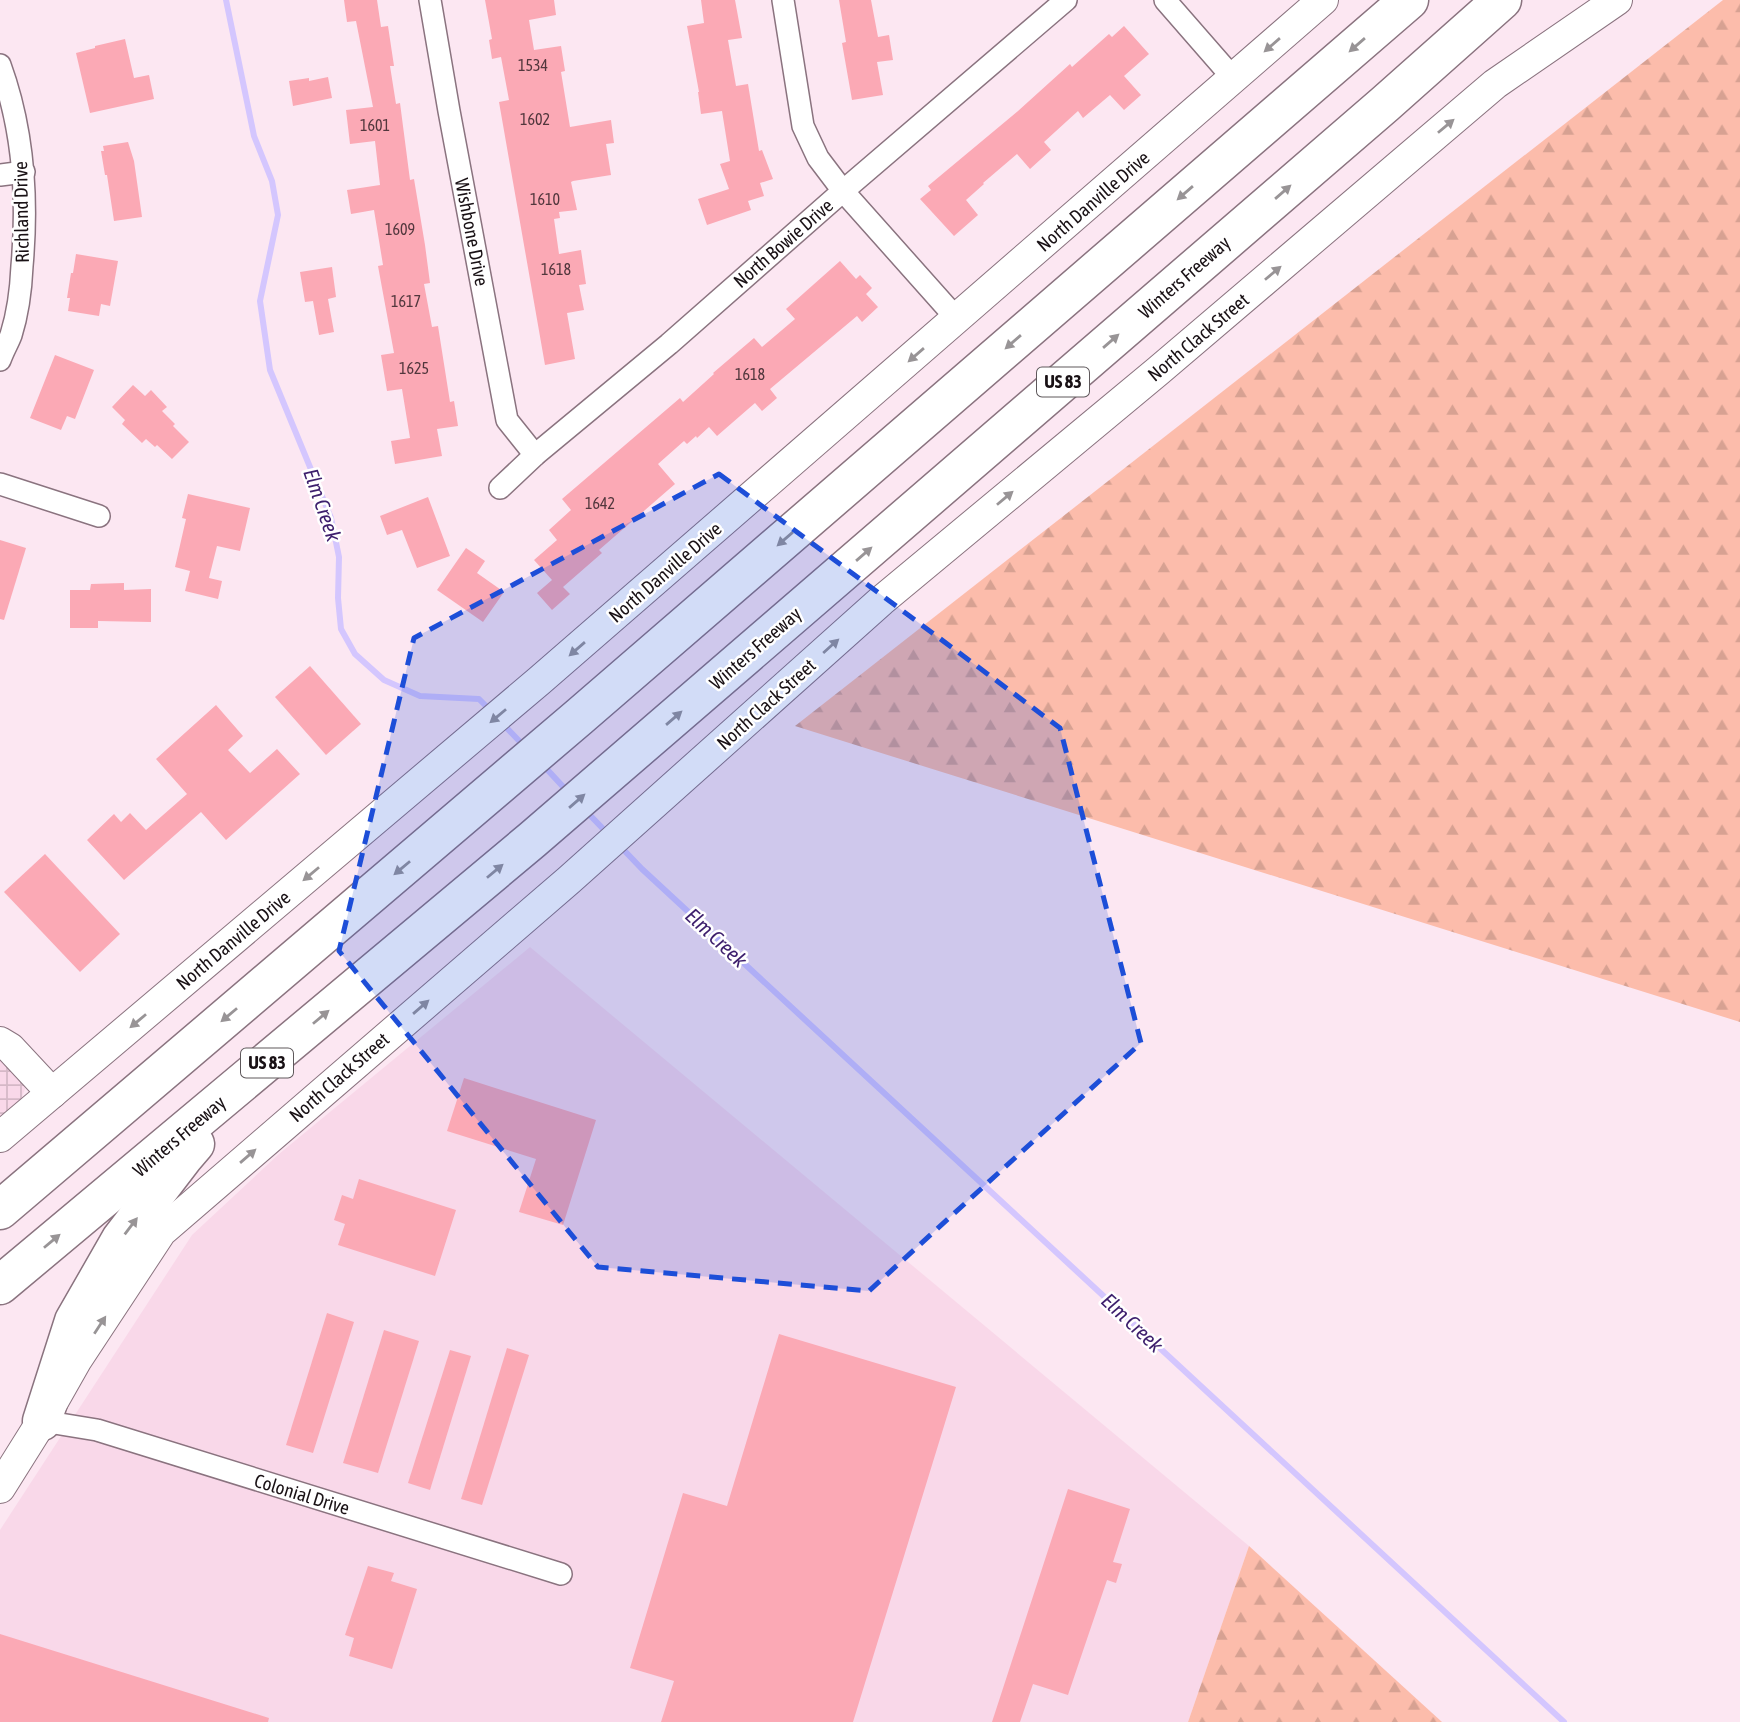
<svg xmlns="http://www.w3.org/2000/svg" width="1740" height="1722" viewBox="0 0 1740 1722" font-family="'Asap Condensed',sans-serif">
<defs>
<pattern id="industrial-grid" width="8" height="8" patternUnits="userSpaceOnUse" patternTransform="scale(1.75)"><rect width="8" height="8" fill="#f9d8e9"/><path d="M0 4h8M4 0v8" fill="none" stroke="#d5b8c7"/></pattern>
<pattern id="forest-firs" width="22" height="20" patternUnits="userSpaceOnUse" patternTransform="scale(1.75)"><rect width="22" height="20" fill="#fcbcab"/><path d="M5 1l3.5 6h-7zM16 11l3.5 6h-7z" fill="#d7a192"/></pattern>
</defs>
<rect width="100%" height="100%" fill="#fce7f2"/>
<path fill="#f9d8e9" d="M530,947L1249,1546L1188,1722H0V1530L192,1235L279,1154Z"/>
<path fill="url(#industrial-grid)" d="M0,1059L23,1083L25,1089L19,1105L0,1121Z"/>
<g fill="url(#forest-firs)">
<path d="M1723,0H1740V1022L795,726Z"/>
<path d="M1249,1546L1442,1722H1188Z"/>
</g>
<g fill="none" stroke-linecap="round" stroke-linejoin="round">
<g stroke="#d4c6fe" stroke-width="6">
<path d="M226,0L254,136L272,181L278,215L260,301L270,370L331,518L339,557L338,598L341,629L355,654L384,680L420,696L479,699L491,711"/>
<path d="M503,724L524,746"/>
<path d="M542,764L568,792"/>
<path d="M585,810L609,835"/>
<path d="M619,845L642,869L1564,1722"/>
</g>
</g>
<g fill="#fba9b5">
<path d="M344,0H377L381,27L388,26L394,66H390L396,104L400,103L410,180L414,179L425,245L430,283L424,284L432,327L438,326L450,402L454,401L458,426L437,429L442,456L395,464L391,441L410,438L402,389L387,391L381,355L394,353L378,266L383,265L374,210L351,214L347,190L380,185L375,141L350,144L346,110L373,107L356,21L347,22Z"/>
<path d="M485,0H554L556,15L529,20L534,50L561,46L565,71L561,72L570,127L611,120L614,143L606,144L611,175L573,181L571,182L577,210L559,212L560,218L554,219L559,254L581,250L586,284L579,285L584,310L567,313L575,359L545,365L499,102L509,100L501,57L492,59L489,40L492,39Z"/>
<path d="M701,0H735L742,38L728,40L736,86L748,84L759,151L762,150L773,179L760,183L764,196L748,201L751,210L707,225L698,199L729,189L720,164L730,161L722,111L701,114L698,92H699L687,26L704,23Z"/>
<path d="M839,0H871L878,37L889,35L893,60L877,62L883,95L852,100L842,43L846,42Z"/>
<path d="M1124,26L1149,54L1124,76L1141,95L1124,110L1110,95L1083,118L1078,111L1044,142L1051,150L1030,169L1017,154L983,183L984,184L966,200L978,215L954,236L920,199L931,190L928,186L1018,111L1070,64L1072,67L1109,34L1112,37Z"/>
<path d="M125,39L134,78L149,75L154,99L90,113L76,53L95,48V46Z"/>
<path d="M328,77L332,98L293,106L289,81L309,78V81Z"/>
<path d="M128,142L134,161L142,217L114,221L107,175H105L101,151H104L103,146Z"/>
<path d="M76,254L118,261L110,306L101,304L99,316L68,311L70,298H67L71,273H73Z"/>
<path d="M840,261L856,279L860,275L872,288L866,294L878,307L862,322L857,316L770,389L777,398L762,411L755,403L717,436L709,427L697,438L696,436L687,444L684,441L658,464L675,484L599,550L602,553L563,587L570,594L552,610L537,593L552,580L534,560L557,540L549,530L571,510L562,499L680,398L683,402L714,374L713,373L754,338L762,347L795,319L786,309Z"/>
<path d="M332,267L336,297L328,299L334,332L319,335L313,301L305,302L300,272Z"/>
<path d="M55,355L94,370L75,419L67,416L61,430L30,418Z"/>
<path d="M133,385L145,396L151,390L167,407L162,411L175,424L173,426L189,442L172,459L157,445L155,447L146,439L142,443L122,424L125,420L112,407Z"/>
<path d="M188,494L250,508L240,551L217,546L209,578L222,581L218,599L185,591L190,571L175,567L186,519L182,518Z"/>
<path d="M428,497L450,556L417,568L402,530L387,535L380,516Z"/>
<path d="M0,540L26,548L4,620L0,619Z"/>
<path d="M466,548L485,561L477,573L504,592L483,622L437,590Z"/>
<path d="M124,583V590L151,589V622L98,621V628H70V590H90L91,584Z"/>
<path d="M310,666L361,724L326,755L275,697Z"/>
<path d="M216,705L243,736L228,750L250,773L277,749L300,774L226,840L201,812L124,880L87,840L114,814L121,822L130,813L146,830L187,794L156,759Z"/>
<path d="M45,854L120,934L80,972L4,892Z"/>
<path d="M464,1078L596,1120L563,1225L519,1212L536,1159L447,1131Z"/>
<path d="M359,1179L456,1210L435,1276L338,1245L345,1224L334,1220L342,1195L353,1199Z"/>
<path d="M327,1313L354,1322L313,1453L286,1445Z"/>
<path d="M384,1330L419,1341L378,1473L343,1463Z"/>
<path d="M779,1334L956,1387L853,1722H661L674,1681L630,1668L683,1493L727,1506Z"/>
<path d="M507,1348L529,1355L482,1505L461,1499Z"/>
<path d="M450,1350L471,1356L430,1490L408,1483Z"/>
<path d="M1068,1489L1130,1509L1113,1562L1122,1564L1116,1583L1107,1580L1068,1695L1033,1684L1020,1722H992Z"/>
<path d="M368,1566L394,1573L391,1581L417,1589L392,1669L349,1656L354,1638L345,1635Z"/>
<path d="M0,1634L269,1718L268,1722H0Z"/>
</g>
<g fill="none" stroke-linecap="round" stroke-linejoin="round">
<g stroke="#8a737f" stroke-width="24">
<g id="street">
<path d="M430,0L449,111L507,420L535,455"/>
<path d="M783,0L803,126L818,158L843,191L957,319"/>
<path d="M1165,0L1233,78"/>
<path d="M0,65C23,128 28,199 22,266C21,289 18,313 11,335C8,343 3,351 0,360"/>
<path d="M0,175L24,172"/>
<path d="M0,484L99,516"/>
<path d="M500,488L535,455L669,344L843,191L1066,0"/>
<path d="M42,1421L97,1430L561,1574"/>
</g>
</g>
<g stroke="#8a737f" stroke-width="32">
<g id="secondary">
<path d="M0,1042L10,1048L52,1093"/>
<path d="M0,1137L539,681L1323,0"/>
<path d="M0,1488L42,1421L76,1361L161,1232L569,880L881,601L1158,371L1495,84L1617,0"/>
</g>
</g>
<g stroke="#8a737f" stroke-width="41">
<g id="highway">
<path d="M0,1210L579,717L1409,0"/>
<path d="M0,1285L532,840L1385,104L1502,0"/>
<path d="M42,1421L74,1321L121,1239L183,1158L195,1144"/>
</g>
</g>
<use href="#street" stroke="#fff" stroke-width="21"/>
<use href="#secondary" stroke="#fff" stroke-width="30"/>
<use href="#highway" stroke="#fff" stroke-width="38"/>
</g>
<defs><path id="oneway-solid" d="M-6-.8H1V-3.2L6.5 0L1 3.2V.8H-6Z" transform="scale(1.75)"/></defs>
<g fill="#989496">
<use href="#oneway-solid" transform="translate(1272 45) rotate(139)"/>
<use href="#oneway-solid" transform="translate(1357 45) rotate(139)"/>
<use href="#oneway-solid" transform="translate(1446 126) rotate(-40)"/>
<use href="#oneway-solid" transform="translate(1283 192) rotate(-41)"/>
<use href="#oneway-solid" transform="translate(1185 193) rotate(139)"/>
<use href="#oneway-solid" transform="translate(1273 273) rotate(-40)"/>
<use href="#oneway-solid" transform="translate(1111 341) rotate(-41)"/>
<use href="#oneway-solid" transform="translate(1013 342) rotate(139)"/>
<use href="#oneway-solid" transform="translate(916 355) rotate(139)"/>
<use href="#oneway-solid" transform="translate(1005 498) rotate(-40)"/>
<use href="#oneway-solid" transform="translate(785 539) rotate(139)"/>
<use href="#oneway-solid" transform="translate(864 554) rotate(-41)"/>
<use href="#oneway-solid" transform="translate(831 646) rotate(-42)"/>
<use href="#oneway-solid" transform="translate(577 649) rotate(139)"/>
<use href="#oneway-solid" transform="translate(498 716) rotate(140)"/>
<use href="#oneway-solid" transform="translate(674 718) rotate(-41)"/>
<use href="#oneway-solid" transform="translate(577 801) rotate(-41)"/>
<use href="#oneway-solid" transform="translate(402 868) rotate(140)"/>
<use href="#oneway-solid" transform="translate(495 871) rotate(-40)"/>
<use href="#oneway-solid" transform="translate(311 874) rotate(140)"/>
<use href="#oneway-solid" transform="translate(421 1007) rotate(-41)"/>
<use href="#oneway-solid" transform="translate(229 1015) rotate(140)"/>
<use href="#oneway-solid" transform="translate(321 1017) rotate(-40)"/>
<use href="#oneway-solid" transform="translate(138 1021) rotate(140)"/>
<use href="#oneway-solid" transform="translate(248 1156) rotate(-41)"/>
<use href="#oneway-solid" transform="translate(131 1226) rotate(-53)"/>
<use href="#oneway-solid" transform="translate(52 1241) rotate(-40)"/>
<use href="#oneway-solid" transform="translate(100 1325) rotate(-57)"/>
</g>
<path fill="#1d4ed8" fill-opacity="0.2" stroke="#1d4ed8" stroke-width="5" stroke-dasharray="14 9" stroke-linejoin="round" d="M719,474L1060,728L1141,1043L869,1291L598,1267L339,951L414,638Z"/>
<g text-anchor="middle" stroke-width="5" stroke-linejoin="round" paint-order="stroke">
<g font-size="16" fill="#52373d">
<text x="533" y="71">1534</text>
<text x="535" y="125">1602</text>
<text x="375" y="131">1601</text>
<text x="545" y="205">1610</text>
<text x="400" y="235">1609</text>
<text x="556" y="275">1618</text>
<text x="406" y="307">1617</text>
<text x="414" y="374">1625</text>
<text x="750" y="380">1618</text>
<text x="600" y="509">1642</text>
</g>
<g fill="#fff" stroke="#5e585b" stroke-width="2">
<rect x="1037" y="367.5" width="52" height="29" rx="5"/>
<rect x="241" y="1048.5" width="52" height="29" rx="5"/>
</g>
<g font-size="18" font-weight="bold" fill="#191115">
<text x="1063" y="388">US 83</text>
<text x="267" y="1069">US 83</text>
</g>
<g font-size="19" fill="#191115" stroke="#fff">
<text transform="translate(1093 201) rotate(-41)" y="7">North Danville Drive</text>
<text transform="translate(21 212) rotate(-91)" y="7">Richland Drive</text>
<text transform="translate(472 232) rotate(79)" y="7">Wishbone Drive</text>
<text transform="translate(783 243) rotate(-41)" y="7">North Bowie Drive</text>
<text transform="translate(1184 277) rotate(-41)" y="7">Winters Freeway</text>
<text transform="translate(1198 337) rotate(-40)" y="7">North Clack Street</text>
<text transform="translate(665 572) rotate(-41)" y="7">North Danville Drive</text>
<text transform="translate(755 648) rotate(-41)" y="7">Winters Freeway</text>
<text transform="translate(766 704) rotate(-42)" y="7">North Clack Street</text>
<text transform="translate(233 940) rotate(-40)" y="7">North Danville Drive</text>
<text transform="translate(339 1077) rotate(-41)" y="7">North Clack Street</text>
<text transform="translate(179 1136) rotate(-40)" y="7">Winters Freeway</text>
<text transform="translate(302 1494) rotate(17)" y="7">Colonial Drive</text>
</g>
<g font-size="21" font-style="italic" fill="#3d1f6d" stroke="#fff">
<text transform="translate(322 505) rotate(71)" y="7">Elm Creek</text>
<text transform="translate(716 938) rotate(43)" y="7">Elm Creek</text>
<text transform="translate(1132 1323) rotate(43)" y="7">Elm Creek</text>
</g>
</g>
</svg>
